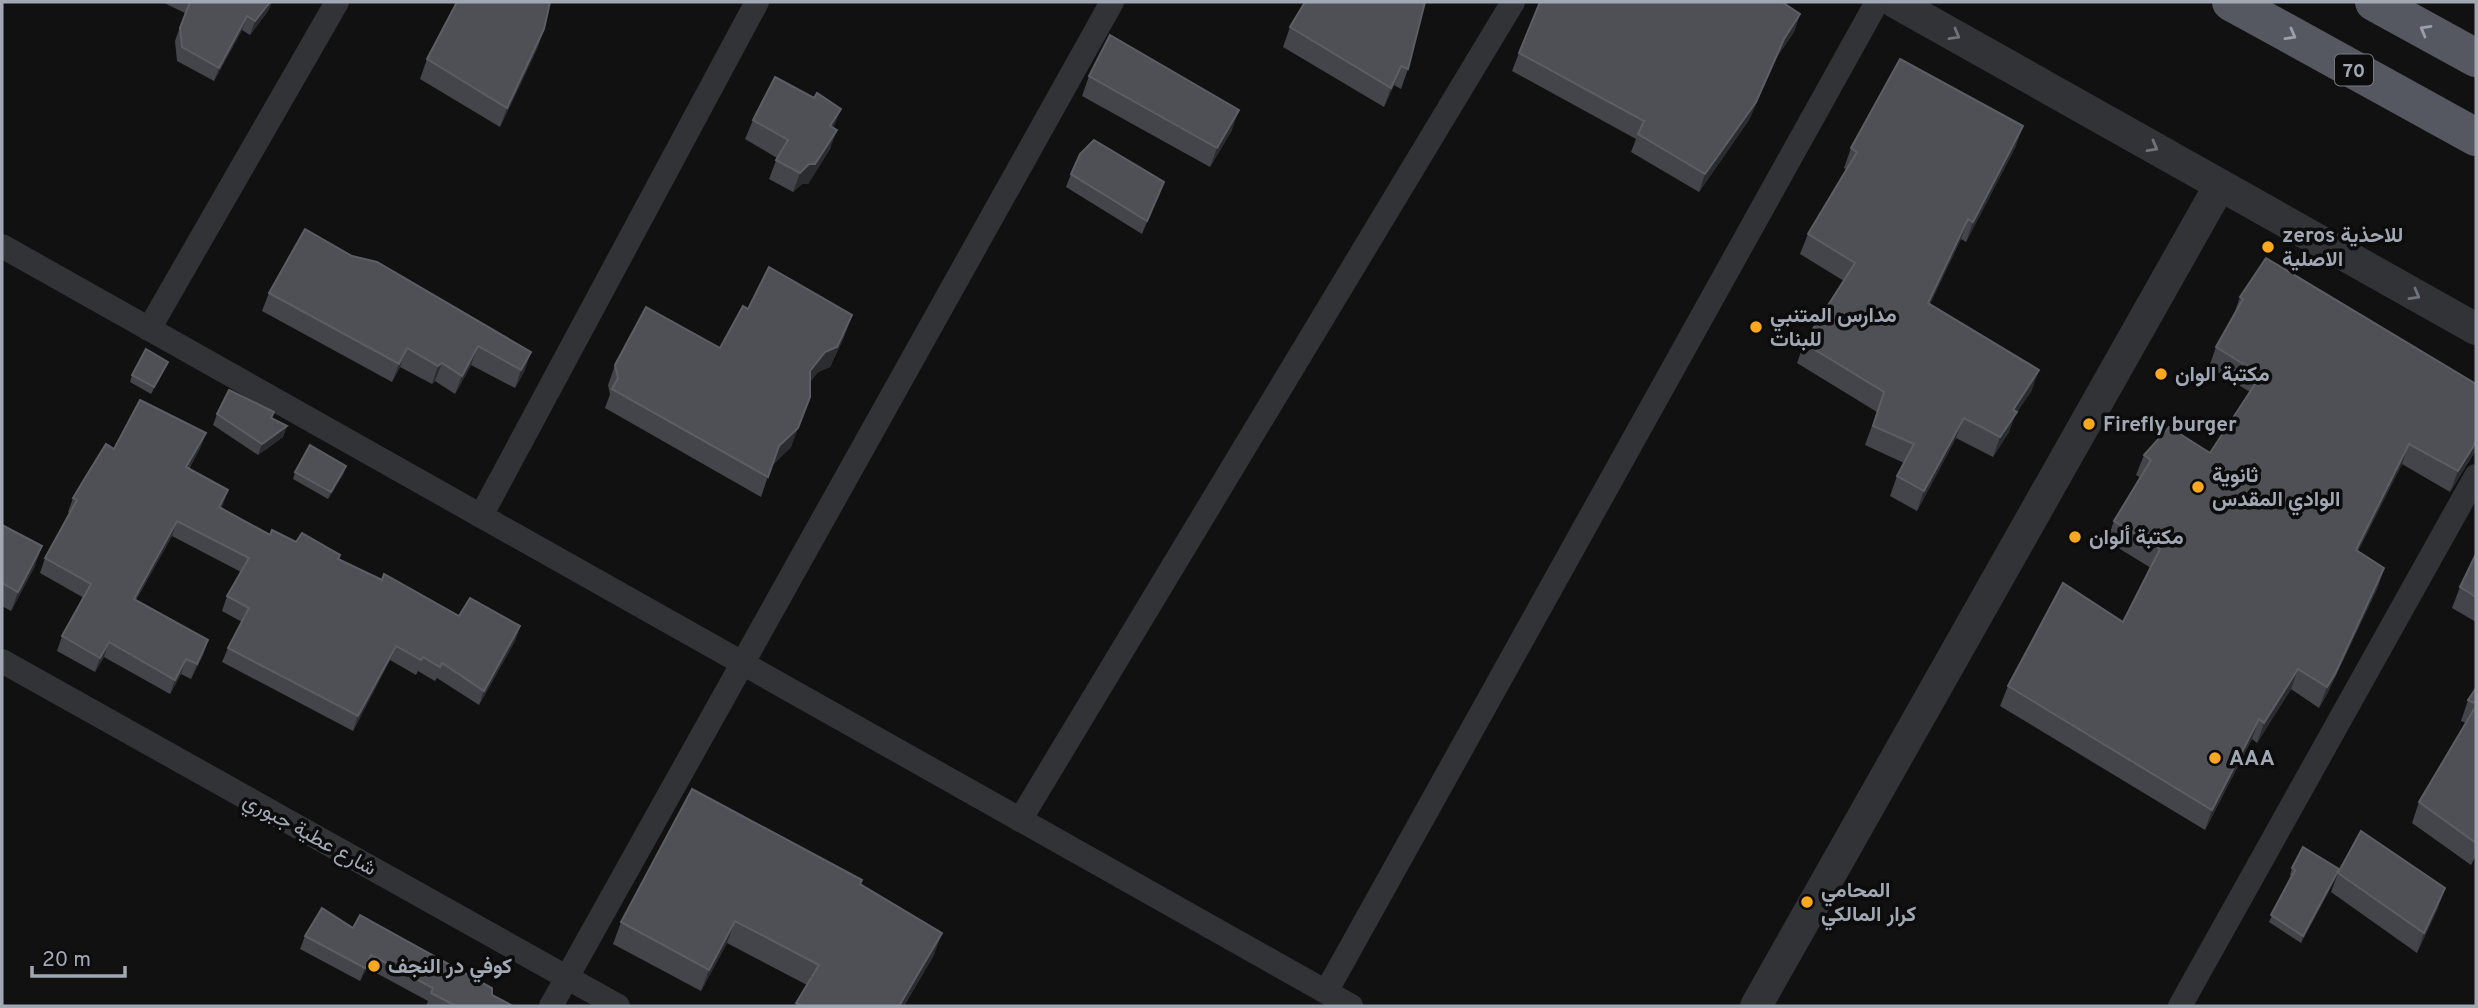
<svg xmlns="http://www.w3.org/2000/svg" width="2478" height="1008" viewBox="0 0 2478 1008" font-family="Overpass,Vazirmatn,sans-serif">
<rect width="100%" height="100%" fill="#111112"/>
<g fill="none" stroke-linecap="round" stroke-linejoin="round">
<g stroke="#313337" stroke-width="24">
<path d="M2,246L1351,1006"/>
<path d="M149,329L337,2"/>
<path d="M481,516L757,2"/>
<path d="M2,661L618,1006"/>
<path d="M1020,820L1513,2"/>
<path d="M1326,992L1877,2"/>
<path d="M551,1006L1112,2"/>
<path d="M2180,1006L2476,476"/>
</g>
<g stroke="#313337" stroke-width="32">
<path d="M1895,2L2476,329"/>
<path d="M1756,1006L2220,185"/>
</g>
<g stroke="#555860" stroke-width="38">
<path d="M2231,2L2476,137"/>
<path d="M2374,2L2476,58"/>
</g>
</g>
<g fill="#44454a">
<path d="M162,2H272L268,11L250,35L242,30L214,81L177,61L175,41L185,13Z"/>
<path d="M1305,2L1408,69L1401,89L1394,85L1384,107L1283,47L1290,27Z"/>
<path d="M1800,14L1794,32L1777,57L1749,120L1699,192L1631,152L1636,139L1512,71L1519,53Z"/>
<path d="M544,29L537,49L500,127L420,79L427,59Z"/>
<path d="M1089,76L1232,130L1210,167L1082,96Z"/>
<path d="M753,120L834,128L830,149L808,184H802L793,192L769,179L777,158L745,139Z"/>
<path d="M2016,146L1966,242L1961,239L1930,304L2032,390L2015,415L2009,432L1993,457L1956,438L1917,511L1890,496L1897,476L1904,463L1865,445L1877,412L1797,363L1804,343L1844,281L1800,254L1808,234L1847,170L1844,168L1851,148Z"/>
<path d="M1071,174L1164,182L1142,234L1066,187Z"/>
<path d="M305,229L525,370L515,388L471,365L455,394L435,381L432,384L400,367L392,382L262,311L269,293Z"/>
<path d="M2240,297L2476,450L2450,492L2402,464L2358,551L2384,568L2377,589L2327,694L2319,708L2291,689L2257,743L2252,739L2205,830L2000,706L2008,686L2123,622L2151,568L2107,541L2114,521L2141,478L2136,475L2144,455L2210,453L2250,392L2209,367L2216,347L2233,317Z"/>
<path d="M748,309L845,335L830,367L818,372L810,382L791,447L772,465L761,497L605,408L610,394L608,385L615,365L720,348Z"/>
<path d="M168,362L165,368L151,394L130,382L132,375Z"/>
<path d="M217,414L272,418L287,426L283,437L258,455L213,425Z"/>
<path d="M206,433L200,448L189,469L223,505L221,508L270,535L296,542L339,559L459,616L520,626L515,641L479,705L437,678L435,681L418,671L416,675L390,660L353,731L222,662L228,648L242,622L222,611L227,596L241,572L172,536L136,600L208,640L203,655L191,679L181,674L170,694L104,657L95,672L57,651L62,636L84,598L40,573L45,558L70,514L68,512L73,498L114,449Z"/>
<path d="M295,472L344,473L328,499L293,479Z"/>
<path d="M2,525L35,566L11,611L2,606Z"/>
<path d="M2476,554V622L2452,608L2460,587Z"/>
<path d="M2476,688V855L2471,865L2412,823L2419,802L2466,723L2461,721L2468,700Z"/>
<path d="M2292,868L2339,869L2337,876L2301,943L2269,922L2291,876L2290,875Z"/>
<path d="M2338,873L2438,908L2417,953L2331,892Z"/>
<path d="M862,880L861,884L934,955L904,1006H795L807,985L727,943L701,991L613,944L621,922Z"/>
<path d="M353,928L492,995L510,1006H426L428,1001L367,968L360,981L300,949L305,936Z"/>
</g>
<g fill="#2b2c2f">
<path d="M270,2H272L268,11L250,35L255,21Z"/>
<path d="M1800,14L1794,32L1777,57L1749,120L1699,192L1705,174L1784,39Z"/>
<path d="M247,16L242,30L214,81L219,68Z"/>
<path d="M544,29L537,49L500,127L507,108Z"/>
<path d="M1401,66L1394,85L1384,107L1391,88Z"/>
<path d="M841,109L833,129L830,126Z"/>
<path d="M1239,110L1232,130L1210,167L1217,148Z"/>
<path d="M2023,126L2016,146L1966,242L1973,222Z"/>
<path d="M837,130L830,149L808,184H802L793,192L800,173Z"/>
<path d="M1164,182L1159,195L1142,234L1147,221Z"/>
<path d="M1968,219L1961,239L1921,323L1928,303Z"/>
<path d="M852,315L845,335L830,367L818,372L803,390L810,371Z"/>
<path d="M478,346L471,365L455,394L462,376Z"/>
<path d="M407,348L400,367L392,382L399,364Z"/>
<path d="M531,352L525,370L515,388L521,370Z"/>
<path d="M442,363L435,381L432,384L438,366Z"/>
<path d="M2039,370L2032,390L2015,415L2009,432L1993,457L2000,437L2013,410Z"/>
<path d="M803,416L791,447L772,466L779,446Z"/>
<path d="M1964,418L1956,438L1917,511L1924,491Z"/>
<path d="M287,426L283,437L258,455L262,444Z"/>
<path d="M206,433L200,448L181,482L186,467Z"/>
<path d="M2476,442V450L2450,492L2458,471Z"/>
<path d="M2409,444L2402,464L2348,570L2356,550Z"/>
<path d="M346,466L344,473L328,499L331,492Z"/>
<path d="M228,490L223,505L214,522L219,507Z"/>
<path d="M177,521L172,536L128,613L134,599Z"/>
<path d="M42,546L35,566L11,611L18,592Z"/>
<path d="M2384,568L2377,589L2327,694L2319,708L2327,687Z"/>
<path d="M520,626L515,641L479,705L484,691Z"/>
<path d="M208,640L203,655L191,679L197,664Z"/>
<path d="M109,642L104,657L95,672L100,658Z"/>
<path d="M396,646L390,660L353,731L358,716Z"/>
<path d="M186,659L181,674L170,694L175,680Z"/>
<path d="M2298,669L2291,689L2257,743L2264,723Z"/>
<path d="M2259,719L2252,739L2205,830L2212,810Z"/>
<path d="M2339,869L2337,876L2301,943L2303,936Z"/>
<path d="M2445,888L2438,908L2417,953L2424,933Z"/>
<path d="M735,921L727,943L701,991L709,970Z"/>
<path d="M942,933L934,955L904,1006H899Z"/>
<path d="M371,955L367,968L360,981L365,968Z"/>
</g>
<g fill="#4e5055" stroke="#5b5e64" stroke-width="2">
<path d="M190,2H270L255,21L247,16L219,68L182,47L180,28Z"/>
<path d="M457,2H550L544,29L507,108L427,59Z"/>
<path d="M1305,2H1425L1408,69L1401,66L1391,88L1290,27Z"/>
<path d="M1540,2H1782L1800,14L1784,39L1756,102L1705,174L1638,134L1644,121L1519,53Z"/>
<path d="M1110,35L1239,110L1217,148L1089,76Z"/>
<path d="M1900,59L2023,126L1973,222L1968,219L1928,303L2039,370L2013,410L2017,412L2000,437L1964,418L1924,491L1897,476L1914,444L1873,426L1884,392L1804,343L1855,263L1808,234L1857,152L1851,148Z"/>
<path d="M775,77L814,98L817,93L841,109L830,126L837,130L815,164H809L800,173L776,160L788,140L753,120Z"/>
<path d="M1094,140L1164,182L1147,221L1071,174L1080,154Z"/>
<path d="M305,229L352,256L377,262L531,352L521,370L478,346L462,376L442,363L438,366L407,348L399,364L269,293Z"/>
<path d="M2266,258L2476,384V442L2458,471L2409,444L2356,550L2384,568L2335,674L2327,687L2298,669L2264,723L2259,719L2212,810L2008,686L2063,583L2123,622L2160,549L2114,521L2151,460L2144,455L2169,427L2210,453L2261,375L2216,347L2243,299L2240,297Z"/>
<path d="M769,267L852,315L837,347L825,352L810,371V397L798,428L779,446L768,477L612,389L618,378L615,365L646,307L720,348L743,306L748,309Z"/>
<path d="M146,349L168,362L154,387L132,375Z"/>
<path d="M229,390L274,412L271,418L287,426L262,444L217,414Z"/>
<path d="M140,400L206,433L186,467L228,490L219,507L270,535L272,530L296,542L302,533L340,555L338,559L382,580L384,574L459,616L470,598L520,626L484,691L442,663L440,667L423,657L421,660L396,646L358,716L228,648L249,608L227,596L249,558L177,521L134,599L208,640L197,664L186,659L175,680L109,642L100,658L62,636L91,584L45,558L77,500L73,498L85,478L106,444L114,449Z"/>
<path d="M310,445L346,466L331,492L295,472Z"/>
<path d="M2,525L42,546L18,592L2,583Z"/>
<path d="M2476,554V597L2460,587Z"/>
<path d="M2476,688V704L2468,700Z"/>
<path d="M2476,706V843L2419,802Z"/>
<path d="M692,789L862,880L860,884L942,933L899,1006H802L796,1003L819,965L735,921L709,970L621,922Z"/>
<path d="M2361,831L2445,888L2424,933L2338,873Z"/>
<path d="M2303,847L2339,869L2303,936L2271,915L2295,870L2292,868Z"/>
<path d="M322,908L353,928L360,915L492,988V995L511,1005L510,1006H456L431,993L433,988L371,955L365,968L305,936Z"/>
</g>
<defs><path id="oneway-chevron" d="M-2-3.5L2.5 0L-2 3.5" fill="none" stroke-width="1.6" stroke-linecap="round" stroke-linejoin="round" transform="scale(1.75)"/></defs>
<g stroke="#99a0ac">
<use href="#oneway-chevron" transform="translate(2425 30) rotate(-151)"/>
<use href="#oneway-chevron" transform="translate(2291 35) rotate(29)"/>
</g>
<g stroke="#6f737c">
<use href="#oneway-chevron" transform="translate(1955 35) rotate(29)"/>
<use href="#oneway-chevron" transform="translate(2153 147) rotate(29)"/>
<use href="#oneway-chevron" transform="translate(2415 295) rotate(29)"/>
</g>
<g fill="#fca81f" stroke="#0c0c0d" stroke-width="2.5">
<circle cx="2268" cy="247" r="7"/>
<circle cx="1756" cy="327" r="7"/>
<circle cx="2161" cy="374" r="7"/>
<circle cx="2089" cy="424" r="7"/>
<circle cx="2198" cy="487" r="7"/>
<circle cx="2075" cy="537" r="7"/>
<circle cx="2215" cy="758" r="7"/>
<circle cx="1807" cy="902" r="7"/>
<circle cx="374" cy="966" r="7"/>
</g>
<g text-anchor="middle" stroke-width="7" stroke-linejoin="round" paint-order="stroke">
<rect fill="#0c0c0d" stroke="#747982" stroke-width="2" x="2335" y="54.5" width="38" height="31" rx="5"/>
<g font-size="19" font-weight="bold" fill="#a1a8b4">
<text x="2354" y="77">70</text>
</g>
<g font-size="21" font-weight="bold" fill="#a1a8b4" stroke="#0c0c0d" text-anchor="start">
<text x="2282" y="242">zeros للاحذية<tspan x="2282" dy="24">الاصلية</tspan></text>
<text x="1770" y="322">مدارس المتنبي<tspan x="1770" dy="24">للبنات</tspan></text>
<text x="2175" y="381">مكتبة الوان</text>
<text x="2103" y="431">Firefly burger</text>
<text x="2212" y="482">ثانوية<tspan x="2212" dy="24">الوادي المقدس</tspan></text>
<text x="2089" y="544">مكتبة ألوان</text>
<text x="2229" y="765">AAA</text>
<text x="1821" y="897">المحامي<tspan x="1821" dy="24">كرار المالكي</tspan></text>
<text x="388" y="973">كوفي در النجف</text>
</g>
<g font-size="21" fill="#a1a8b4" stroke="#0c0c0d">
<text transform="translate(310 834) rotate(29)" y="7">شارع عطية جبوري</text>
</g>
</g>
<rect width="2478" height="1008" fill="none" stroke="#a1a8b4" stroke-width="7"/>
<path d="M32 966v10h93v-10" fill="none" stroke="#a1a8b4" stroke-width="3.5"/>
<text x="42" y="966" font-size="21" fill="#a1a8b4" stroke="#0c0c0d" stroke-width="5" paint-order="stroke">20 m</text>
</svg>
